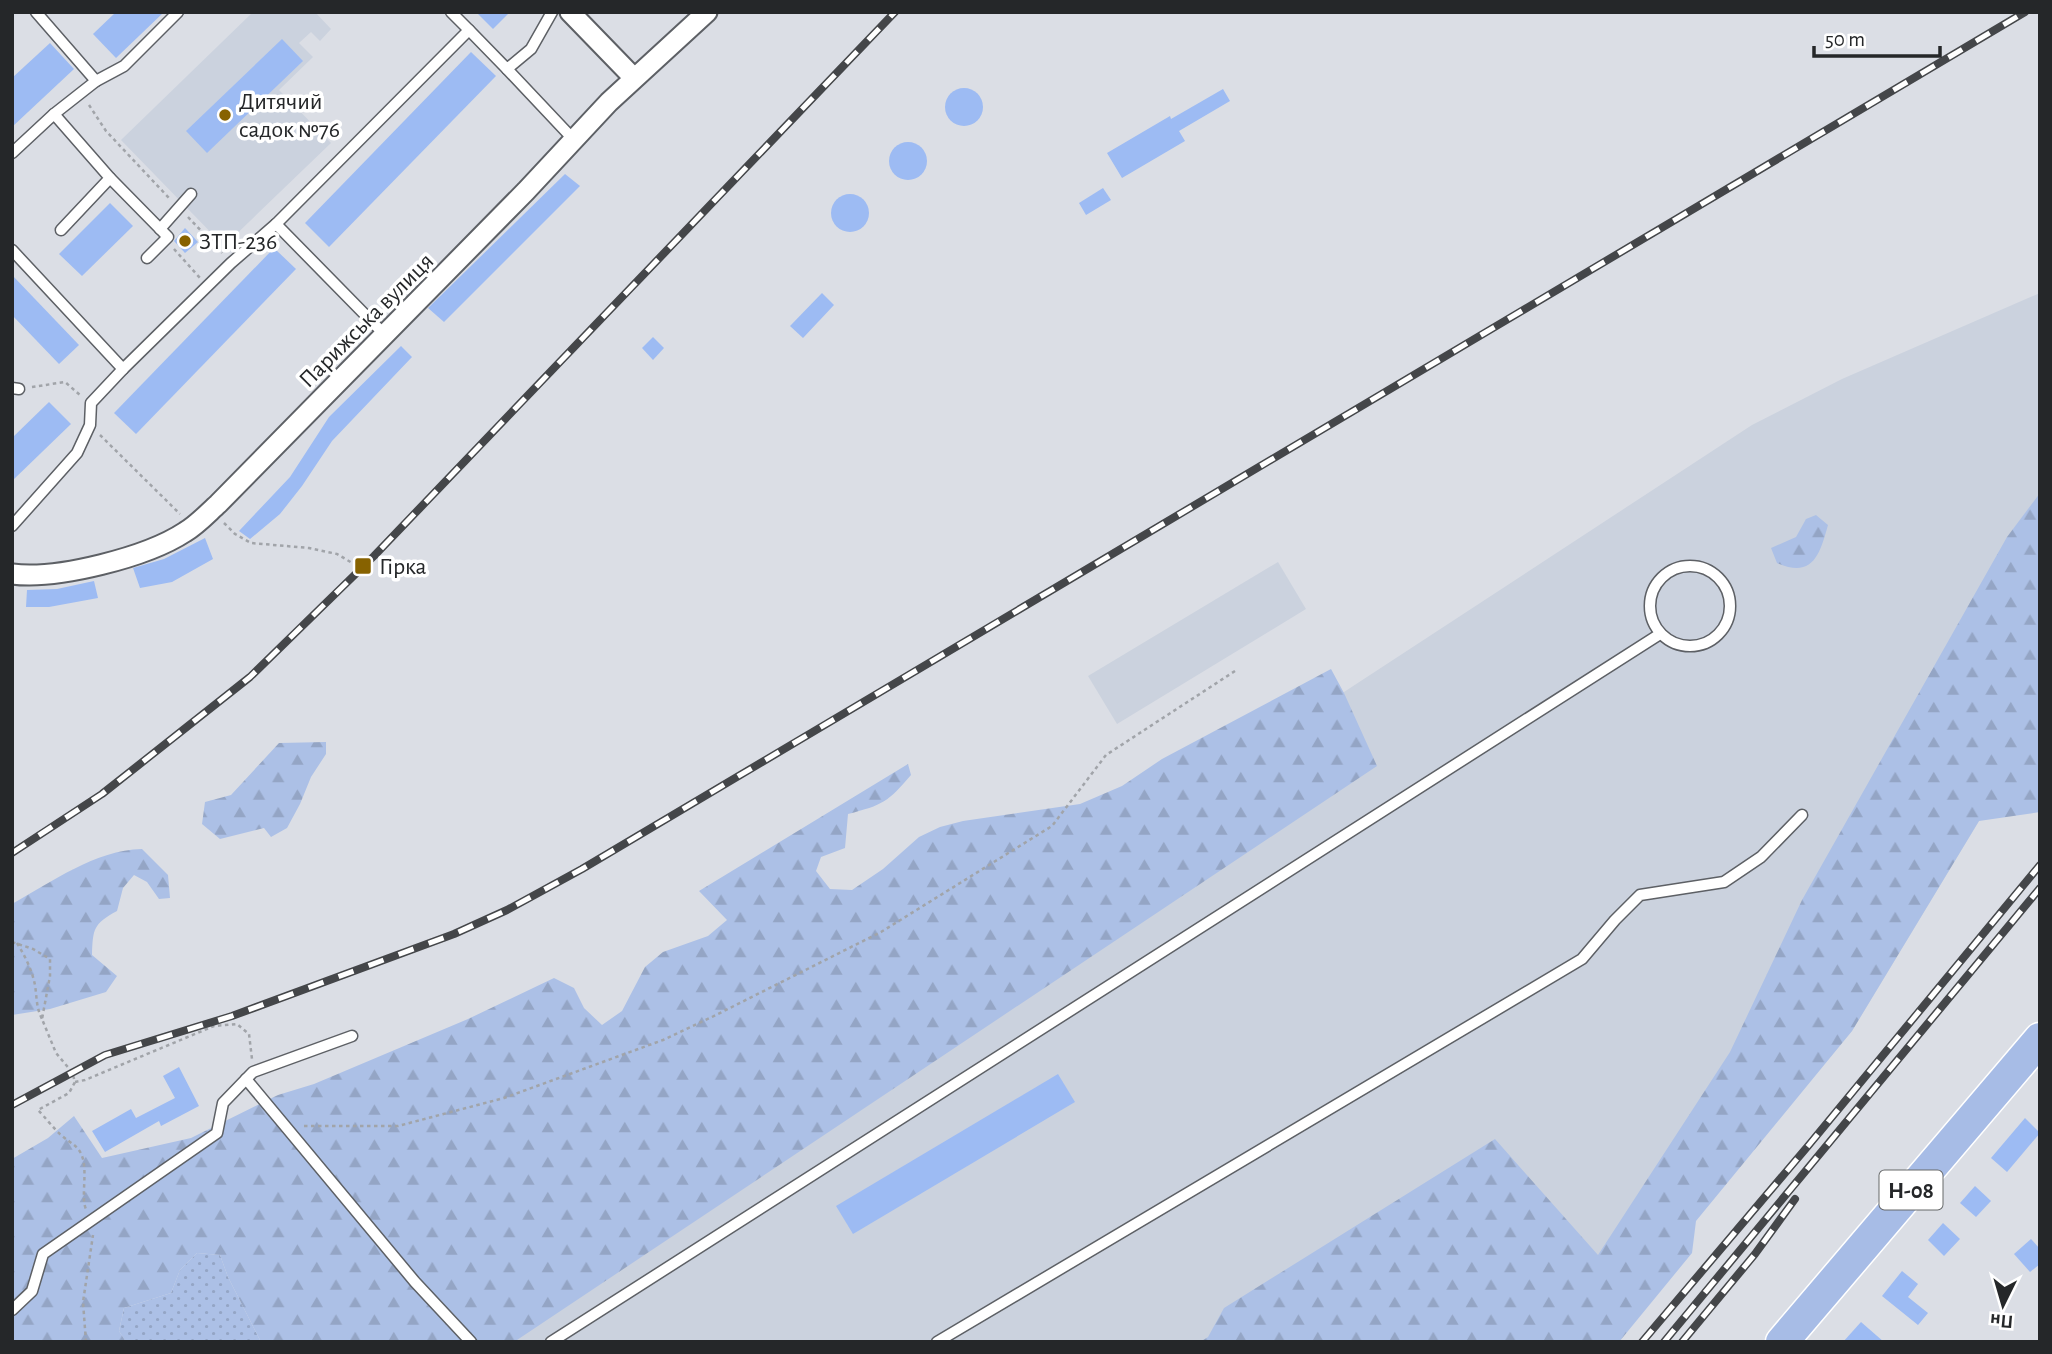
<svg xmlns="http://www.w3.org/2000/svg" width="2052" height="1354" viewBox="0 0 2052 1354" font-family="'Alegreya Sans',sans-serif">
<defs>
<pattern id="grass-dots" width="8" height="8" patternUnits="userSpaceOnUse" patternTransform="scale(1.75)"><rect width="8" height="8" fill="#acc0e6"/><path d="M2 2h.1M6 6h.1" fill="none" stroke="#94a5c5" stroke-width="1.8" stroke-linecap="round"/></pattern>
<pattern id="forest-firs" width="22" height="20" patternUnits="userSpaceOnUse" patternTransform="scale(1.75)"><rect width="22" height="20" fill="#acc0e6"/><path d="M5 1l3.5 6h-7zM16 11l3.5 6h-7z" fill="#94a5c5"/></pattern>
</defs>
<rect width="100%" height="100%" fill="#dbdee5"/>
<g fill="#cbd2de">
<path d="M253,12H315L331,29L320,41L311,32L299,43L313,57L279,90L331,143L224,246L121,140Z"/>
<path d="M2040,293V733L1979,821L1852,1031L1590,1342H321L1344,692L1752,425L1842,379Z"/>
<path d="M1278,562L1306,609L1117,724L1088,676Z"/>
</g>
<path fill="url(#grass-dots)" d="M197,1253L220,1255L228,1277L261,1342H126L119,1331L124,1308L171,1293L180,1270Z"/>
<g fill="url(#forest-firs)">
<path d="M2040,493V812L1979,821L1852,1031L1696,1221L1692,1253L1619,1342H1200L1208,1337L1224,1308L1495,1139L1598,1255L1730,1052L1802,900L2007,537Z"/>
<path d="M1816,515L1828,525C1820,554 1813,579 1777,563L1771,548L1796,537L1806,519Z"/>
<path d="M1331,669L1344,693L1377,766L514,1342H261L228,1277L220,1255L197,1253L180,1270L171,1293L124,1308L119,1331L126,1342H12V1159L48,1138L74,1116L102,1158L191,1138L278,1095L314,1084L468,1019L554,978L574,988L584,1008L602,1025L622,1011L645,967L663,952L708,936L727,920L699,891L908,764L911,775C888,802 883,805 848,814L845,848L821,857L816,871L830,889L852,890L883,869L919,837L940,827L963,821L1080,804L1122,786L1162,759Z"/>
<path d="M326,742V754L311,777L300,804L287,828L271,837L264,828L220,839L202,824L205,802L231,795L279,743Z"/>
<path d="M142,849L168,875L170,898L159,899L147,882L134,875L123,888L117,911C93,924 93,929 92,955L117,976L106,992L50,1009L12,1015V904C52,882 95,850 142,849Z"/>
</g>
<g fill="#9dbbf3">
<path d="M116,12H164L116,58L93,34Z"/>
<path d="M476,12H510L493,29Z"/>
<path d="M282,39L303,61L207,153L186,131Z"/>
<path d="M50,43L74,69L12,127V78Z"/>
<path d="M471,52L496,76L329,247L305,223Z"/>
<circle cx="964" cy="107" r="19"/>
<path d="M1223,89L1230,101L1179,131L1185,141L1122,178L1107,153L1170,116L1171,119Z"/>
<circle cx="908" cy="161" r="19"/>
<path d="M565,174L580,186L444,322L428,308Z"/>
<path d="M1103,188L1111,200L1086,215L1079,203Z"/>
<circle cx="850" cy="213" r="19"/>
<path d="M110,203L133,226L82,276L59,254Z"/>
<path d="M185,228L198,242L185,253L174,241Z"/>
<path d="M274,248L296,269L136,434L114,413Z"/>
<path d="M12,275L79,345L59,364L12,315Z"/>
<path d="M822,293L834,305L803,338L790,326Z"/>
<path d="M653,337L664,348L653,360L642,348Z"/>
<path d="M401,346L412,357L332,441L302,486L280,514L250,539L239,531L290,477L329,417Z"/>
<path d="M49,402L71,424L12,481V438Z"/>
<path d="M205,538L213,559L172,582L140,588L133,568L164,559Z"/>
<path d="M94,581L98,598L49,607H26L27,590L57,589Z"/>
<path d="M179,1067L199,1106L161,1126L159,1121L105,1152L92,1131L131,1109L136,1118L175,1098L163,1076Z"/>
<path d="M1058,1074L1075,1102L853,1234L836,1206Z"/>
<path d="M2025,1118L2040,1133L2007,1172L1991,1158Z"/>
<path d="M1975,1186L1991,1201L1976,1217L1960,1203Z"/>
<path d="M1943,1223L1960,1239L1944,1256L1928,1240Z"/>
<path d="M2031,1239L2040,1249V1264L2030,1272L2014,1254Z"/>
<path d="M1902,1271L1918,1284L1908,1297L1928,1313L1918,1325L1882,1296Z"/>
<path d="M1861,1322L1884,1342H1843Z"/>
</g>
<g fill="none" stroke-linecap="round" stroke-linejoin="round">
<g stroke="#5d6065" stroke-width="13">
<g id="lane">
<path d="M36,12L96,81"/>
<path d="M451,12L469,30"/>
<path d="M507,69L574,140"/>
<path d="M54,114L96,81L124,66L178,12"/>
<path d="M12,153L54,114L110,178L61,230"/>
<path d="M110,178L168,237L147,258"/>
<path d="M276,224L385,335"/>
<path d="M160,229L191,194"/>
<path d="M12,250L123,369L231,263L276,224L469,30L507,69L531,49L552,12"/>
<path d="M12,388L19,389"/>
<path d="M12,526L77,453L90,425L91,403L123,369"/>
<circle cx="1690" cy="606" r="40"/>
<path d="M246,1079L415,1282L471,1342"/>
<path d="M12,1310L32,1291L43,1254L217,1133L223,1103L253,1072L352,1036"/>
<path d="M551,1342L1660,634"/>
<path d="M937,1342L1582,959L1615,920L1640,895L1724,882L1761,857L1802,815"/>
</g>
</g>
<g stroke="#5d6065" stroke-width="23">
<g id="street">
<path d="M570,12L634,78"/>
<path d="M12,574C57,580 147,557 185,532C197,525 208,513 218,504L526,191L609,102L707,12"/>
</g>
</g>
<g stroke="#fff" stroke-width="35">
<path id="primary" d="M1782,1342L2040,1039"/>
</g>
<g stroke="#a1a4a9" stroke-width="2.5" stroke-dasharray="3.5 3.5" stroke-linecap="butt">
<path d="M89,105L106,131L169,198"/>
<path d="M188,217L222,253"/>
<path d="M174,249L200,278"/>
<path d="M32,387L65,382L80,395"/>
<path d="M100,435L180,514"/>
<path d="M224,523L235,534L251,543L309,548L337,554L354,564"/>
<path d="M12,942L33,949L50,959V976L42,1019L56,1053L72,1072L75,1082L69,1093L38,1110C44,1116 55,1130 61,1135C71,1144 79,1145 83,1159C87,1175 81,1199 86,1209"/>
<path d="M17,943C25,956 32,970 35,985C37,998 36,1007 42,1019"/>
<path d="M75,1082L85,1080L214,1026L237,1024L249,1034L252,1059"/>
<path d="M304,1126H398L504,1098L663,1040L712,1017L881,932L1052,826L1106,755L1235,671"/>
<path d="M86,1342L83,1302L93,1235"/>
</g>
<use href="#lane" stroke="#fff" stroke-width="10"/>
<use href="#street" stroke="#fff" stroke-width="19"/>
<use href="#primary" stroke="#a7bce6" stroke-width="32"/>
<g stroke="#444649" stroke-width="8">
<g id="rail">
<path d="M12,853L102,794L250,677L374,556L895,12"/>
<path d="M12,1105L105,1055L232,1016L454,934L507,910L582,869L2025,12"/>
<path d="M1642,1342L1808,1146L2040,865"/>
<path d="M1664,1342L2040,888"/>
<path d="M1682,1342L1755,1254L1795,1199"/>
</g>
</g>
<use href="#rail" stroke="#fff" stroke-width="5" stroke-dasharray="16" stroke-linecap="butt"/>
</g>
<g fill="#876200" stroke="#fff" stroke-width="2.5">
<circle cx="225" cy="115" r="7"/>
<circle cx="185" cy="241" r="7"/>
<rect x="354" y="557" width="18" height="18" rx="3.5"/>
</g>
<g text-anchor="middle" stroke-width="7" stroke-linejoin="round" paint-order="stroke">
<rect fill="#fff" stroke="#666869" stroke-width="2" x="1879.5" y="1170.5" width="63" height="39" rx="5"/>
<g font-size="23" font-weight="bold" fill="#252729">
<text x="1911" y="1198">Н-08</text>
</g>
<g font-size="24" fill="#252729" stroke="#fff" text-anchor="start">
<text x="239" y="109">Дитячий<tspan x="239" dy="28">садок №76</tspan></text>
<text x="199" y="249">ЗТП-236</text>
<text x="379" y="574">Гірка</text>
</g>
<g font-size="24" fill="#252729" stroke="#fff">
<text transform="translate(366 320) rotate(-45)" y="8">Парижська вулиця</text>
</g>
</g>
<rect width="2052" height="1354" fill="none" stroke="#252729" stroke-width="28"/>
<g transform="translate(2003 1305) rotate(185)" stroke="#ffffff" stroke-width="5" paint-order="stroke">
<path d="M0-5L12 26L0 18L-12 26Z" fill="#252729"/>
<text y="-10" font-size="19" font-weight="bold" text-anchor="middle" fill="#252729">Пн</text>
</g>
<path d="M1814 46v10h126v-10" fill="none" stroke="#252729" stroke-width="3.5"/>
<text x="1825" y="46" font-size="21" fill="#252729" stroke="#ffffff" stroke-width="5" paint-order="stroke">50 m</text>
</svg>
